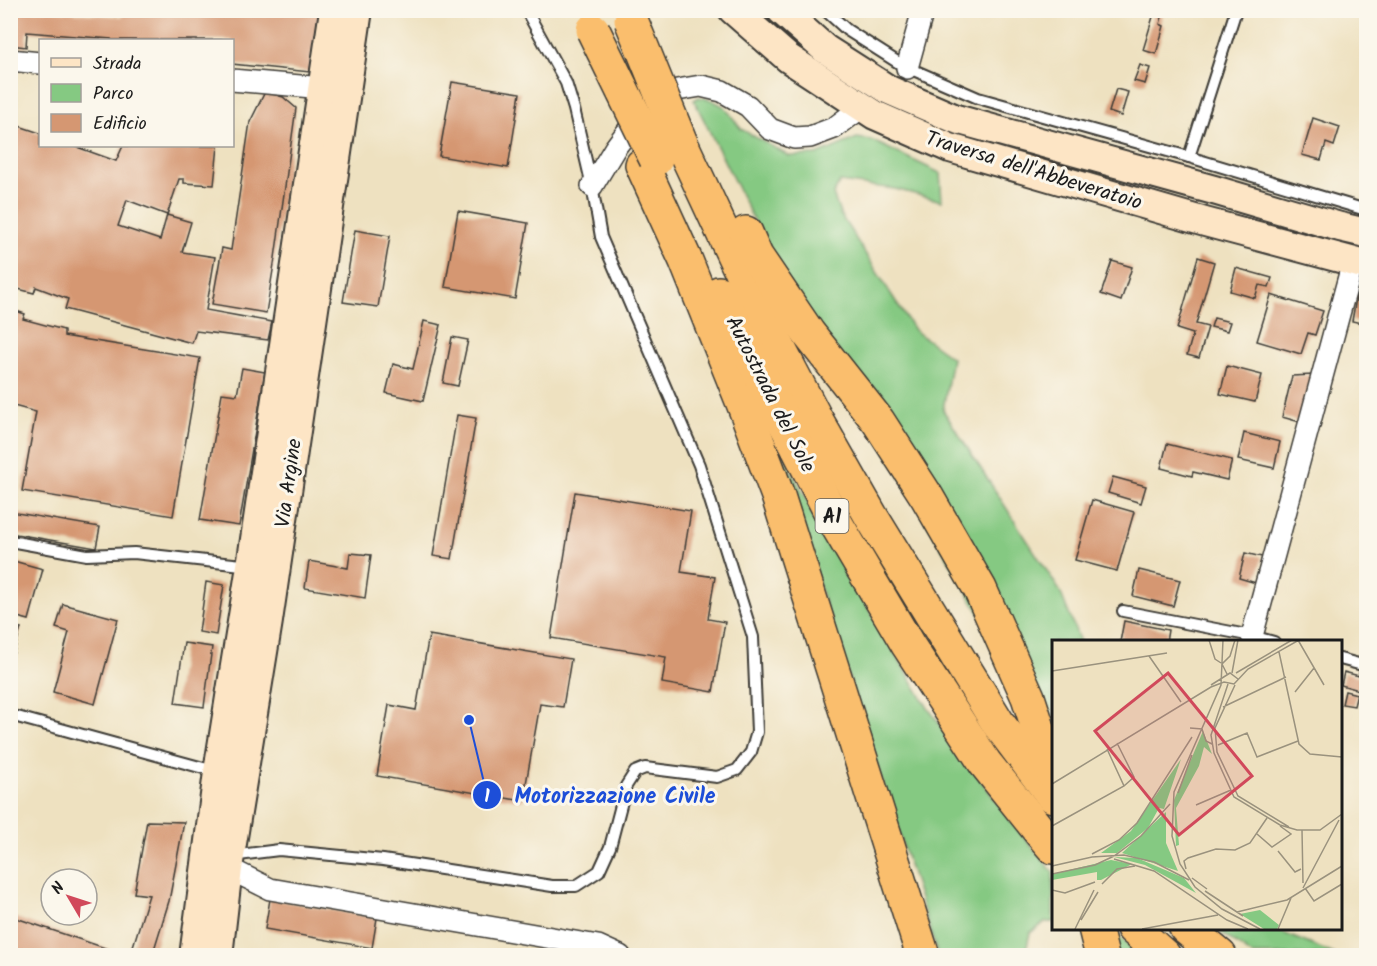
<svg xmlns="http://www.w3.org/2000/svg" width="1377" height="966" viewBox="0 0 1377 966" font-family="Kalam,sans-serif">
<rect width="100%" height="100%" fill="#fbf7ec"/>
<filter id="ink" filterUnits="userSpaceOnUse"><feTurbulence type="fractalNoise" baseFrequency=".0167" numOctaves="2"/><feDisplacementMap in="SourceGraphic" scale="12" xChannelSelector="R" yChannelSelector="G"/><feConvolveMatrix kernelMatrix="1 2 1 2 8 2 1 2 1" color-interpolation-filters="sRGB"/></filter>
<filter id="wash" filterUnits="userSpaceOnUse"><feTurbulence type="fractalNoise" baseFrequency=".008" numOctaves="4" result="noise"/><feDisplacementMap in="SourceGraphic" scale="24" xChannelSelector="R" yChannelSelector="G"/><feGaussianBlur stdDeviation="1.35" result="paint"/><feColorMatrix in="noise" values="0 0 0 0 0 0 0 0 0 0 0 0 0 0 0 0 0 1.4 0 .05"/><feComposite in="paint" operator="in"/></filter>
<g filter="url(#wash)">
<rect width="100%" height="100%" fill="#eee1c0"/>
<g fill="#85c982" stroke="#50724f" stroke-width="1.5">
<path d="M699,97L712,100L725,107L741,129L789,156L817,155L857,138L871,140L940,173L942,201L895,189L840,182L833,194L840,214L914,330L952,358L943,410L1060,591L1080,642H1053V741L761,235L694,100Z"/>
<path d="M776,451H780L851,579L928,708L1013,824L1053,872V922H1046L1030,933L1025,955H938Z"/>
<path d="M1109,929L1141,955H1114Z"/>
<path d="M1216,929H1274L1336,955H1252Z"/>
</g>
<g id="blocks">
<g fill="#d59772">
<path d="M10,10H44L123,17L124,10H320L310,72L232,64V40H111V39L27,32L26,47L10,45Z"/>
<path d="M1155,10H1164L1160,24L1164,26L1156,54L1143,50Z"/>
<path d="M1140,65L1150,68L1145,84L1134,81Z"/>
<path d="M452,82L520,93L508,168L439,156Z"/>
<path d="M1116,89L1128,92L1121,116L1109,112Z"/>
<path d="M265,92L283,97L296,108L275,258L266,313L212,304L222,248L231,250L250,122Z"/>
<path d="M1313,118L1340,127L1334,146L1326,143L1321,160L1302,155Z"/>
<path d="M10,123L40,133V146H74L116,161L123,146H218L214,185L184,183V179H179L167,215L127,200L118,226L160,240L167,215L191,222L182,252L215,257L206,310L272,322L268,340L196,331L192,343L65,309L68,299L36,287L34,293L10,287Z"/>
<path d="M458,211L528,223L515,299L445,287Z"/>
<path d="M355,230L390,236L378,307L343,302Z"/>
<path d="M1198,257L1214,262L1196,324L1208,327L1199,358L1187,355L1193,334L1177,329Z"/>
<path d="M1112,261L1132,267L1121,301L1101,294Z"/>
<path d="M1236,268L1272,278L1269,287L1259,285L1255,298L1230,291Z"/>
<path d="M1357,293L1366,295V324L1352,321Z"/>
<path d="M1271,295L1323,311L1315,335L1308,333L1301,354L1257,341Z"/>
<path d="M10,309L25,314L23,319L64,330V336L200,358L173,516L22,491L36,412L10,405Z"/>
<path d="M1214,318L1230,322L1227,331L1211,327Z"/>
<path d="M424,321L441,325L423,401L386,393L393,364L413,369Z"/>
<path d="M452,337L468,340L458,386L443,383Z"/>
<path d="M1227,366L1262,375L1255,402L1220,394Z"/>
<path d="M242,368L265,372L239,526L200,520L222,393L237,395Z"/>
<path d="M1313,375L1300,422L1282,417L1292,376Z"/>
<path d="M457,415L476,418L452,559L433,556Z"/>
<path d="M1244,433L1280,442L1274,468L1238,460Z"/>
<path d="M1167,444L1232,460L1227,480L1193,472L1192,476L1161,468Z"/>
<path d="M1113,477L1146,486L1141,503L1108,493Z"/>
<path d="M575,492L691,511L681,572L715,577L708,619L725,622L713,692L662,683L666,657L551,638Z"/>
<path d="M1092,500L1134,512L1117,571L1075,560Z"/>
<path d="M11,512L100,527L96,548L10,533Z"/>
<path d="M350,553L371,555L365,598L305,588L309,561L348,568Z"/>
<path d="M1245,553L1262,557L1256,583L1239,578Z"/>
<path d="M10,560L43,569L29,620L10,615Z"/>
<path d="M1139,570L1180,580L1173,606L1133,596Z"/>
<path d="M206,582L224,585L216,635L199,632Z"/>
<path d="M63,604L118,619L95,704L53,692L69,632L56,628Z"/>
<path d="M1124,621L1168,630L1166,642H1120Z"/>
<path d="M10,625L21,628L11,662H10Z"/>
<path d="M429,635L571,659L563,707L540,704L523,801L377,776L389,705L416,710Z"/>
<path d="M184,643L212,647L204,707L175,703Z"/>
<path d="M1344,672L1359,676V673L1366,675V692L1341,685Z"/>
<path d="M1345,691L1357,694L1354,706L1342,704Z"/>
<path d="M147,821L184,822L169,901L152,956H130L149,895L134,893Z"/>
<path d="M270,899L377,918L372,948L265,929Z"/>
<path d="M10,916L126,955V956H10Z"/>
</g>
</g>
</g>
<g filter="url(#ink)">
<use href="#blocks" fill-opacity="0" stroke="#3c3a35" stroke-width="1.5"/>
<g fill="none" stroke-linecap="round" stroke-linejoin="round">
<g stroke="#3c3a35" stroke-width="14">
<g id="lane">
<path d="M825,10L847,30L902,65L978,98L1189,157L1366,210"/>
<path d="M1189,157L1236,10"/>
<path d="M10,541L87,555L134,553L251,566"/>
<path d="M1123,611L1252,636L1274,642"/>
<path d="M1340,659L1366,666"/>
<path d="M10,715L218,772"/>
<path d="M231,856L279,850L383,860L552,886H576L599,871L610,847L626,786L635,772L645,768L717,777L737,770L751,752L757,732L753,637L699,465L601,237L592,186L574,109L566,83L526,10"/>
</g>
</g>
<g stroke="#3c3a35" stroke-width="24">
<g id="street">
<path d="M10,60L40,63"/>
<path d="M907,68L923,10"/>
<path d="M232,80L323,88"/>
<path d="M592,186L615,148L645,108L677,90L701,86L722,91L748,106L770,129L794,138L810,137L834,128L862,107"/>
<path d="M1252,636L1353,262"/>
<path d="M228,868L270,889L598,946L620,956"/>
</g>
</g>
<g stroke="#3c3a35" stroke-width="32">
<g id="secondary">
<path d="M733,10L788,58L875,115L950,148L1205,222L1366,265"/>
<path d="M781,10L825,49L889,90L956,119L1214,190L1340,227L1366,233"/>
<path d="M194,956L218,772L251,566L334,10"/>
<path d="M218,956L228,868L268,621L358,10"/>
</g>
</g>
<g stroke="#3c3a35" stroke-width="36">
<g id="highway">
<path d="M681,143L760,312L817,421L871,516L998,723L1053,796"/>
<path d="M642,165L686,261L743,403L778,496L923,956"/>
<path d="M746,233L756,256L809,334L878,421L927,497L980,589L1028,697L1053,774"/>
<path d="M719,293L837,525L908,645L985,763L1041,833L1053,847"/>
<path d="M1095,928L1102,956"/>
<path d="M1133,928L1164,956"/>
<path d="M1186,928L1220,956"/>
</g>
</g>
<use href="#lane" stroke="#fff" stroke-width="10"/>
<use href="#street" stroke="#fff" stroke-width="21"/>
<use href="#secondary" stroke="#fde5c5" stroke-width="28"/>
<use href="#highway" stroke="#fabe6d" stroke-width="33"/>
<g stroke="#3c3a35" stroke-width="36" stroke-linecap="butt">
<g id="highway-bridge">
<path d="M631,20L681,143"/>
<path d="M593,30L656,159"/>
</g>
</g>
<use href="#highway-bridge" stroke="#fabe6d" stroke-width="33"/>
</g>
</g>
<g text-anchor="middle" stroke-width="6" stroke-linejoin="round" paint-order="stroke">
<rect fill="#fbf7ec" stroke="#5f5e5a" stroke-width="1.5" x="815.5" y="499" width="33" height="34" rx="4.5"/>
<g font-size="20" font-weight="bold" fill="#1c1c1c">
<text x="832" y="523">A1</text>
</g>
<g font-size="21" fill="#1c1c1c" stroke="#fbf7ec">
<text transform="translate(1034 170) rotate(17)" y="7">Traversa dell'Abbeveratoio</text>
<text transform="translate(771 394) rotate(63)" y="7">Autostrada del Sole</text>
<text transform="translate(288 483) rotate(-82)" y="7">Via Argine</text>
</g>
</g>
<g transform="translate(1052 640)">
<rect width="290" height="290" fill="#eee1c0"/>
<path d="M151,91L160,114L152,107L147,126L124,168L127,205L124,206L122,160ZM129,119L112,169L107,168L96,188L65,213H49L79,191ZM114,172V203L126,231L70,213ZM62,217L85,218L132,238L144,253L93,225ZM59,220L80,224L49,240H45V232L0,240V234ZM208,270L227,285L225,289H212L188,274Z" fill="#85c982"/>
<path fill="none" stroke="#9a927e" stroke-width="1.5" d="M157,0L163,19L169,23M171,0L169,45L122,152L120,196L128,224L143,247L170,269L208,289M246,0L272,45M227,12L247,104L258,114L290,117M97,16L129,62M0,31L115,13M180,33L186,0M184,33L240,0M175,34L170,24L178,16L183,0M176,44L159,95L162,113L182,157L228,185L245,190H268L290,174M159,45L178,33L186,39M183,45L163,88L165,112L186,156L237,187M243,52L262,28M171,67L234,37M138,88L150,89L154,101L160,104M65,103L82,137L72,146M166,105L195,93L205,117L246,101M0,144L159,47L172,42L182,44L196,29L247,0M126,153L140,115M144,165L179,150M0,186L72,146L55,109M250,190L251,243M205,194L220,207L239,194L228,186M226,211L243,232L249,229M40,214L67,200L85,183L140,97M62,219L102,231L175,280L196,289M0,226L40,217L72,215L102,222L137,240M134,229L132,221L136,218L164,209L183,210L198,203L215,178M0,234L43,225L62,216L89,196L118,164M140,238L155,249M50,244L65,229L83,226M251,248L287,180M253,248L262,261L290,244M0,250L13,253L43,242M153,251L191,276M185,272L235,260L290,226M29,280L46,252M23,289L42,250M90,289L166,275M226,289L239,258"/>
<path fill="#d1495b" fill-opacity="0.15" stroke="#d1495b" stroke-width="3" d="M116,33L200,136L127,195L43,91Z"/>
<rect width="290" height="290" fill="none" stroke="#1c1c1c" stroke-width="3"/>
</g>
<path fill="none" stroke="#1d4ed8" stroke-width="2" d="M469 720L487 795"/>
<g fill="#1d4ed8" stroke="#fbf7ec" stroke-width="2">
<circle cx="469" cy="720" r="6"/>
<circle cx="487" cy="795" r="15"/>
</g>
<g font-size="18" text-anchor="middle" font-weight="bold" fill="#fff">
<text x="487" y="802">1</text>
</g>
<g font-size="22" text-anchor="middle" font-weight="bold" fill="#1d4ed8" stroke="#fbf7ec" stroke-width="6" stroke-linejoin="round" paint-order="stroke">
<text x="615" y="803">Motorizzazione Civile</text>
</g>
<rect width="1377" height="966" fill="none" stroke="#fbf7ec" stroke-width="36"/>
<rect x="39" y="39" width="195" height="108" fill="#fbf7ec" stroke="#a29f99" stroke-width="1.5"/>
<rect x="51" y="58" width="30" height="9" fill="#fde5c5" stroke="#a29f99" stroke-width="1.5"/>
<text x="93" y="69" font-size="18" fill="#1c1c1c">Strada</text>
<rect x="51" y="84" width="30" height="18" fill="#85c982" stroke="#a29f99" stroke-width="1.5"/>
<text x="93" y="99" font-size="18" fill="#1c1c1c">Parco</text>
<rect x="51" y="114" width="30" height="18" fill="#d59772" stroke="#a29f99" stroke-width="1.5"/>
<text x="93" y="129" font-size="18" fill="#1c1c1c">Edificio</text>
<g transform="translate(69 897) rotate(309)"><circle r="28" fill="#fbf7ec" stroke="#a29f99" stroke-width="1.5"/>
<path d="M0-4.5L10 22L0 15L-10 22Z" fill="#d1495b"/>
<text y="-9" font-size="16" font-weight="bold" text-anchor="middle" fill="#1c1c1c">N</text>
</g>
</svg>
